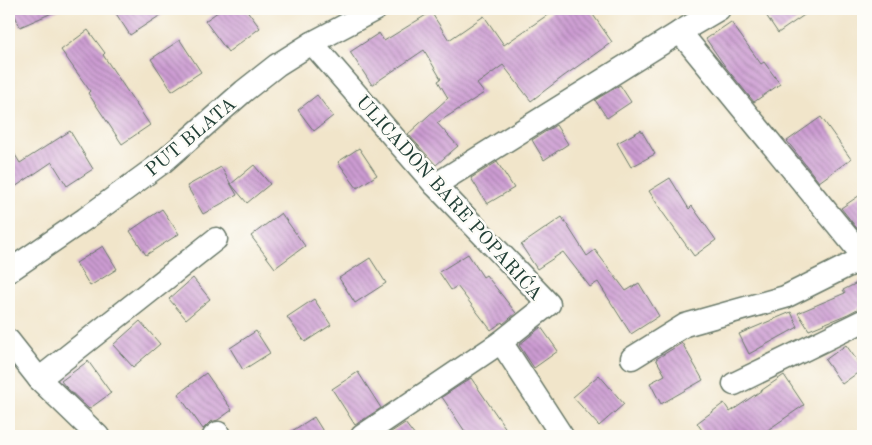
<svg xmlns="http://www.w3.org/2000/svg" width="872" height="445" viewBox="0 0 872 445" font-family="'Old Standard TT',serif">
<defs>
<pattern id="building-back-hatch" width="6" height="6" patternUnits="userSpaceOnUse" patternTransform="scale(1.25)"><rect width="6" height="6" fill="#cc9bd2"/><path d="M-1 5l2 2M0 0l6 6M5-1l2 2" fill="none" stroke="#a580ab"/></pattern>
</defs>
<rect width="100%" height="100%" fill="#fdfcf7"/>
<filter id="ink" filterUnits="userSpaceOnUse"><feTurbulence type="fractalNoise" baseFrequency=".02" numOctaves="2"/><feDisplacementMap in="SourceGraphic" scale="10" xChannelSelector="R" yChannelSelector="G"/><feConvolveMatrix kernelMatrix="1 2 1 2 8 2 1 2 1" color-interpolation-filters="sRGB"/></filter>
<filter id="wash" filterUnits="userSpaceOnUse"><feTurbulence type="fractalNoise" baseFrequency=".0096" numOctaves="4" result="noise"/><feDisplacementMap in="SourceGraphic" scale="20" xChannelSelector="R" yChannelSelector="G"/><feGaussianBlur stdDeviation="1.12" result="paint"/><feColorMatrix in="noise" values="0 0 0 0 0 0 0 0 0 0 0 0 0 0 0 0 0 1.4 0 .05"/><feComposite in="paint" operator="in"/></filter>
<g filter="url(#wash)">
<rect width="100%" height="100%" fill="#f1e5ca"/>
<g id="blocks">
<g fill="url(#building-back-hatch)">
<path d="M12,9H61L20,27Z"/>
<path d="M113,9H170L130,35Z"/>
<path d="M222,9H246L260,28L228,52L205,21Z"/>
<path d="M556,9H589L612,42L564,76L531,101L503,65L477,84L484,93L437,123L458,146L436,165L408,134L448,98L438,81L441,79L424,50L372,85L350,52L379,33L384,41L431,12L449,40L484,16L504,45Z"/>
<path d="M762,9H813L778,33Z"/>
<path d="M731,22L761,64L764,62L780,84L754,102L727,69L706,39Z"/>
<path d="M88,30L105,53L103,55L150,125L122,144L88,93L90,91L61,50Z"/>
<path d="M180,40L201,72L172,91L151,59Z"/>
<path d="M620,85L631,102L607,118L595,100Z"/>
<path d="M317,95L333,116L314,131L298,110Z"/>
<path d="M821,117L851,159L819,182L787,141Z"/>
<path d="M556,125L568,144L544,160L532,140Z"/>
<path d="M641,130L655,154L631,167L617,143Z"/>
<path d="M70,131L93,169L67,186L52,162L9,191V145L20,163Z"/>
<path d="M359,148L377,175L357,188L338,162Z"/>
<path d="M497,162L514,188L487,204L471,178Z"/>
<path d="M254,165L270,184L247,203L231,184Z"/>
<path d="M221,167L237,195L203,214L187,186Z"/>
<path d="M670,178L689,209L692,206L716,240L694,256L663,213L649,191Z"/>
<path d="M863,193V236L841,208Z"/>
<path d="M162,209L179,234L146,255L130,231Z"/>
<path d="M281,213L305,246L275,268L251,236Z"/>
<path d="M562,217L587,256L595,250L626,291L639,283L659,316L631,334L598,282L590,287L563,252L537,269L521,245Z"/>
<path d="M103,246L117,269L90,286L76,263Z"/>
<path d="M468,254L483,277L486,275L516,313L503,324L502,322L491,330L457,286L451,290L439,272Z"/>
<path d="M370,258L386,283L355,303L339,278Z"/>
<path d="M193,278L210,299L186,319L169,299Z"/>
<path d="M863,280V306L848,314L809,330L798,313L845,293L843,290Z"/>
<path d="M314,299L331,325L305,342L287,317Z"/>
<path d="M791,312L798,327L749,354L739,334Z"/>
<path d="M140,321L160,344L133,367L113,345Z"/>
<path d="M541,327L558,351L534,368L519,345Z"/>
<path d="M256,331L270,353L243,370L230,348Z"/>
<path d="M682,343L703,380L661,404L650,383L665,375L656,359Z"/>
<path d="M846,345L863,369L842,384L825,360Z"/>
<path d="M88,361L111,393L89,409L65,386L61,381Z"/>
<path d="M358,372L381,408L355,425L332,389Z"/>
<path d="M206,373L232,410L218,420L210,422L203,429L178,394Z"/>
<path d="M599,375L624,404L599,426L573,397Z"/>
<path d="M784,375L804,405L759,436H706L697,423L724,403L730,412Z"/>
<path d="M471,378L511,436H468L442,397Z"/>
<path d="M314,417L326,436H284Z"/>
<path d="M405,423L415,436H385Z"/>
</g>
</g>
</g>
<g filter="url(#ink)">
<use href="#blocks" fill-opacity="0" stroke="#687868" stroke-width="1"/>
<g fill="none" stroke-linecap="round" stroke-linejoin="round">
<g stroke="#687868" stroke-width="25">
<g id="street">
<path d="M680,32L863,256"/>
<path d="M312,43L435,185L549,304L501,342L362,436"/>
<path d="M435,185L680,32L719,9"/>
<path d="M9,271L85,219L163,162L244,91L277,65L312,43L376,9"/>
<path d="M9,341L39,379L98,436"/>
<path d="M501,342L562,436"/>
<path d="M632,358L685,325L785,297L863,258"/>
<path d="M39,379L216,239"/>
<path d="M734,384L863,321"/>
<path d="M214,436L218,433"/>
</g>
</g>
<use href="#street" stroke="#fff" stroke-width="22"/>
</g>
</g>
<g text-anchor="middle" stroke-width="5" stroke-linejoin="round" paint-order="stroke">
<g font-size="19" fill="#1f3d34" stroke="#fdfcf7">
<text transform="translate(190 136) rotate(-40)" y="7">PUT BLATA</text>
<text transform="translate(450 197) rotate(48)" y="7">ULICADON BARE POPARIĆA</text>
</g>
</g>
<rect width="872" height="445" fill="none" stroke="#fdfcf7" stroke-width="30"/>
</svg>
